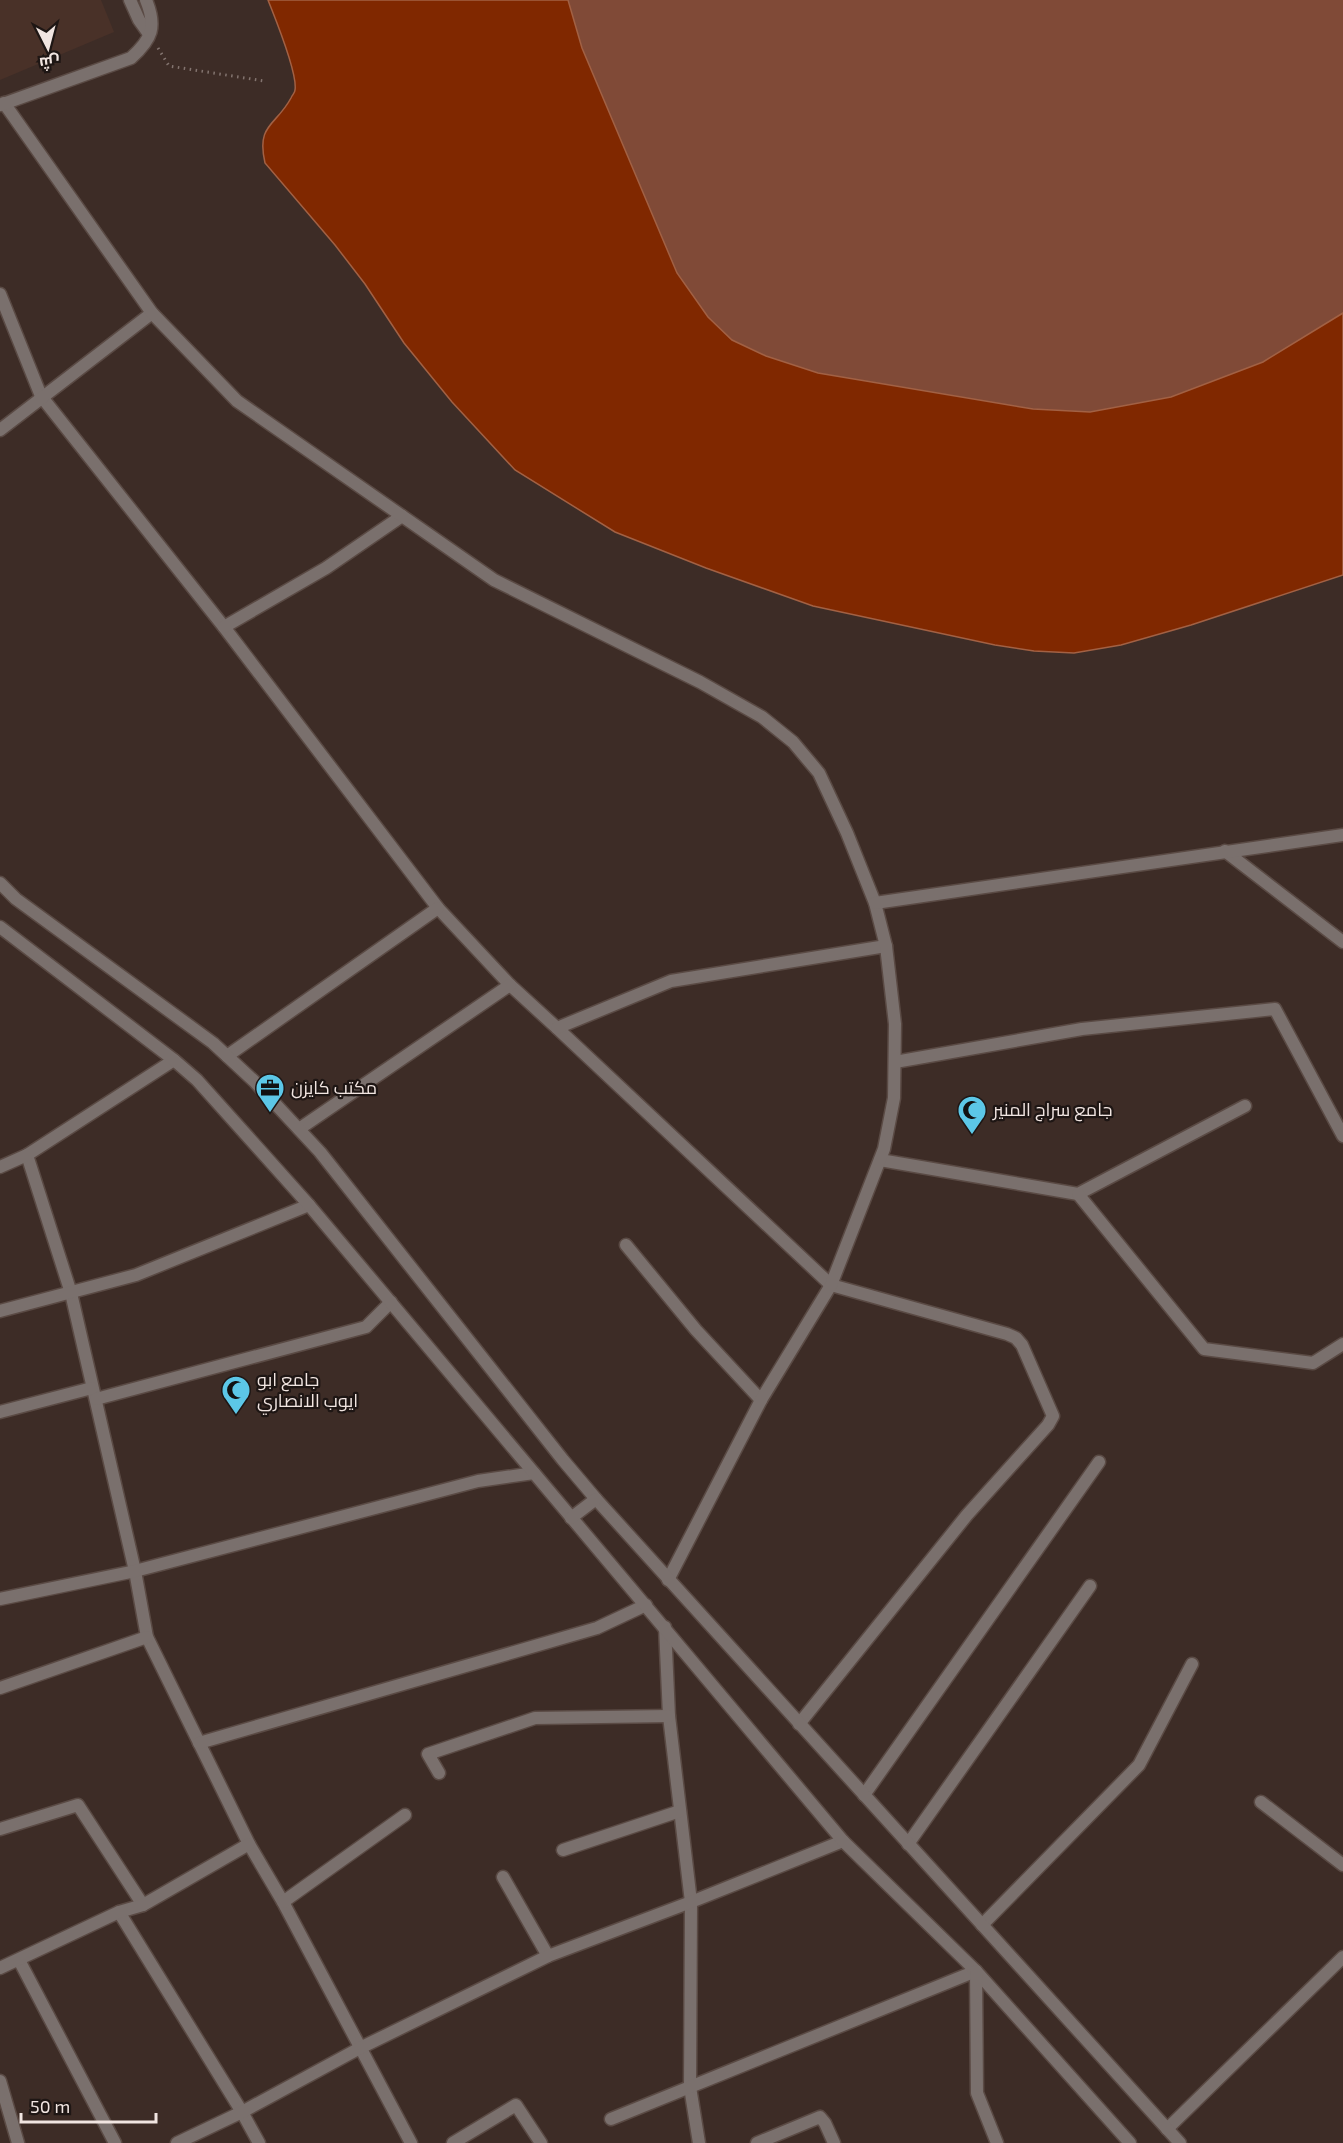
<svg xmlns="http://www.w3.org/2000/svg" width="1343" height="2143" viewBox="0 0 1343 2143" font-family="'Exo 2',Cairo,sans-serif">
<rect width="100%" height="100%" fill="#3d2c26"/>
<path fill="#493128" d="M0,0H101L114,32L0,80Z"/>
<path fill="#804a37" d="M568,0H1343V313L1263,362L1171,397L1090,412L1033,409L818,373L766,356L732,340L708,317L677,273L582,48Z"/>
<path fill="#802800" stroke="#a26144" stroke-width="1.5" d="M268,0H568L582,48L677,273L708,317L732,340L766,356L818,373L1033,409L1090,412L1171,397L1263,362L1343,313V575L1191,625L1121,645L1074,653L1034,651L995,645L813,606L706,568L615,532L515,470L452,402L404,343L365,284L335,245L265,163C256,124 276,126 291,98C292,95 295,93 295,90C298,73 275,18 268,0Z"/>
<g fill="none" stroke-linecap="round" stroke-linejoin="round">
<g stroke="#5a4a44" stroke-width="15">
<g id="minor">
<path d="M0,294L41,396L224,627L438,908L510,985L557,1028L831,1285L1007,1334L1016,1338L1022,1345L1053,1416L1048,1425L967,1515L799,1724"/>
<path d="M0,430L152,313"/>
<path d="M224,627L326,568L402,516"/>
<path d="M1225,851L1343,942"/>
<path d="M557,1028L671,981L886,946"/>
<path d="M227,1056L438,908"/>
<path d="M895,1062L1082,1029L1275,1009L1343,1136"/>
<path d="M299,1129L510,985"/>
<path d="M27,1155L71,1293L135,1571L147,1637L249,1844L283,1902L411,2143"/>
<path d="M880,1160L1078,1194L1245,1106"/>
<path d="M0,1167L27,1155L174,1060"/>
<path d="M1078,1194L1204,1349L1313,1363L1343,1344"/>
<path d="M626,1245L696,1330L761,1400"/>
<path d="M0,1311L136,1275L309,1205"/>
<path d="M96,1399L366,1327L391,1302"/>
<path d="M0,1412L92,1388"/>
<path d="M0,1599L135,1571L478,1481L534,1473"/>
<path d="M665,1627L669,1716L691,1902L690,2087L699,2143"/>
<path d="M0,1688L147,1637"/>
<path d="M199,1743L597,1628L646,1605"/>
<path d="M439,1773L428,1754L535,1718L669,1716"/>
<path d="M864,1795L1099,1462"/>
<path d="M1261,1802L1343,1865"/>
<path d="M0,1829L78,1805L143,1905"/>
<path d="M908,1844L1090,1586"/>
<path d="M563,1850L680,1811"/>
<path d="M503,1877L548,1956"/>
<path d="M283,1902L405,1815"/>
<path d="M119,1912L242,2112L259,2143"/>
<path d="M982,1925L1139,1765L1192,1664"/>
<path d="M19,1960L115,2143"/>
<path d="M0,1968L119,1912L143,1905L249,1844"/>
<path d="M611,2119L976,1971"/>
<path d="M1167,2129L1343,1957"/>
<path d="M177,2143L242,2112L360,2048L548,1956L691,1902L843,1841"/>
<path d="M453,2143L516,2105L541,2143"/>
<path d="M757,2143L820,2117L825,2123L834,2143"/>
</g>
</g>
<g stroke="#5a4a44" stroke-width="15">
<g id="tertiary">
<path d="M130,0L139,20L149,34"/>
<path d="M4,103L152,313L237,401L494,580L700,682L762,717L793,742L819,773L847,833L875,903L886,946L895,1024L894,1098L884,1149L831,1285L761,1400L668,1580"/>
<path d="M0,105L131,58C152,39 157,27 146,0"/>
<path d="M0,883L16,899L213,1043L254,1081L320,1152L563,1460L596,1499L1180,2143"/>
<path d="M875,903L1343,835"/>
<path d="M0,927L174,1060L197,1080L309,1205L843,1841L976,1971L1130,2143"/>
<path d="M571,1518L596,1499"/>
<path d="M976,1971L977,2093L997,2143"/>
<path d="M0,2081L18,2143"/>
</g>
</g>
<path stroke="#83746f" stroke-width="3" stroke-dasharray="1.5 4.5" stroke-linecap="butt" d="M158,48L169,66L264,81"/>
<use href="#minor" stroke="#7a706d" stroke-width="12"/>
<use href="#tertiary" stroke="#7a706d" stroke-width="12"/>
</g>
<defs>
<g id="office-pin" transform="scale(1.5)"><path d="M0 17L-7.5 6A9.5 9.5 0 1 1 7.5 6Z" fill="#5cc7e7" stroke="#1e1614"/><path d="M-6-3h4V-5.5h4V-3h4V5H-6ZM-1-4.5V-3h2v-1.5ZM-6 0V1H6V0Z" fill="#111"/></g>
<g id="mosque-pin" transform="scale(1.5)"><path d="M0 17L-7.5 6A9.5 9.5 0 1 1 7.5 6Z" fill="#5cc7e7" stroke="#1e1614"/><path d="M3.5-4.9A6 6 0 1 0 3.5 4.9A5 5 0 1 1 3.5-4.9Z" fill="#111"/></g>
</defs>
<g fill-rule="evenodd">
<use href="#office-pin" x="270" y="1088"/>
<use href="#mosque-pin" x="972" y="1110"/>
<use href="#mosque-pin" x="236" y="1390"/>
</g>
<g text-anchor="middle" stroke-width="4.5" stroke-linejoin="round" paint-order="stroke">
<g font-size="18" fill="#f1e5e1" stroke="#1e1614" text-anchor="start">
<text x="291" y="1094">مكتب كايزن</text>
<text x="993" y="1116">جامع سراج المنير</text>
<text x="257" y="1386">جامع ابو<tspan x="257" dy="21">ايوب الانصاري</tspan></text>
</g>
</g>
<g transform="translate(48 48) rotate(174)" stroke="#1e1614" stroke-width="4.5" paint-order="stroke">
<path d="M0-4.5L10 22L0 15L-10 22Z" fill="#f1e5e1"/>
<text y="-9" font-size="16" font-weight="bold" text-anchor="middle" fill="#f1e5e1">ش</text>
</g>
<path d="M21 2113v9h135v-9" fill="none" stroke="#f1e5e1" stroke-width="3"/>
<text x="30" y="2113" font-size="18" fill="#f1e5e1" stroke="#1e1614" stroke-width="4.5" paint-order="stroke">50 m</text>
</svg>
